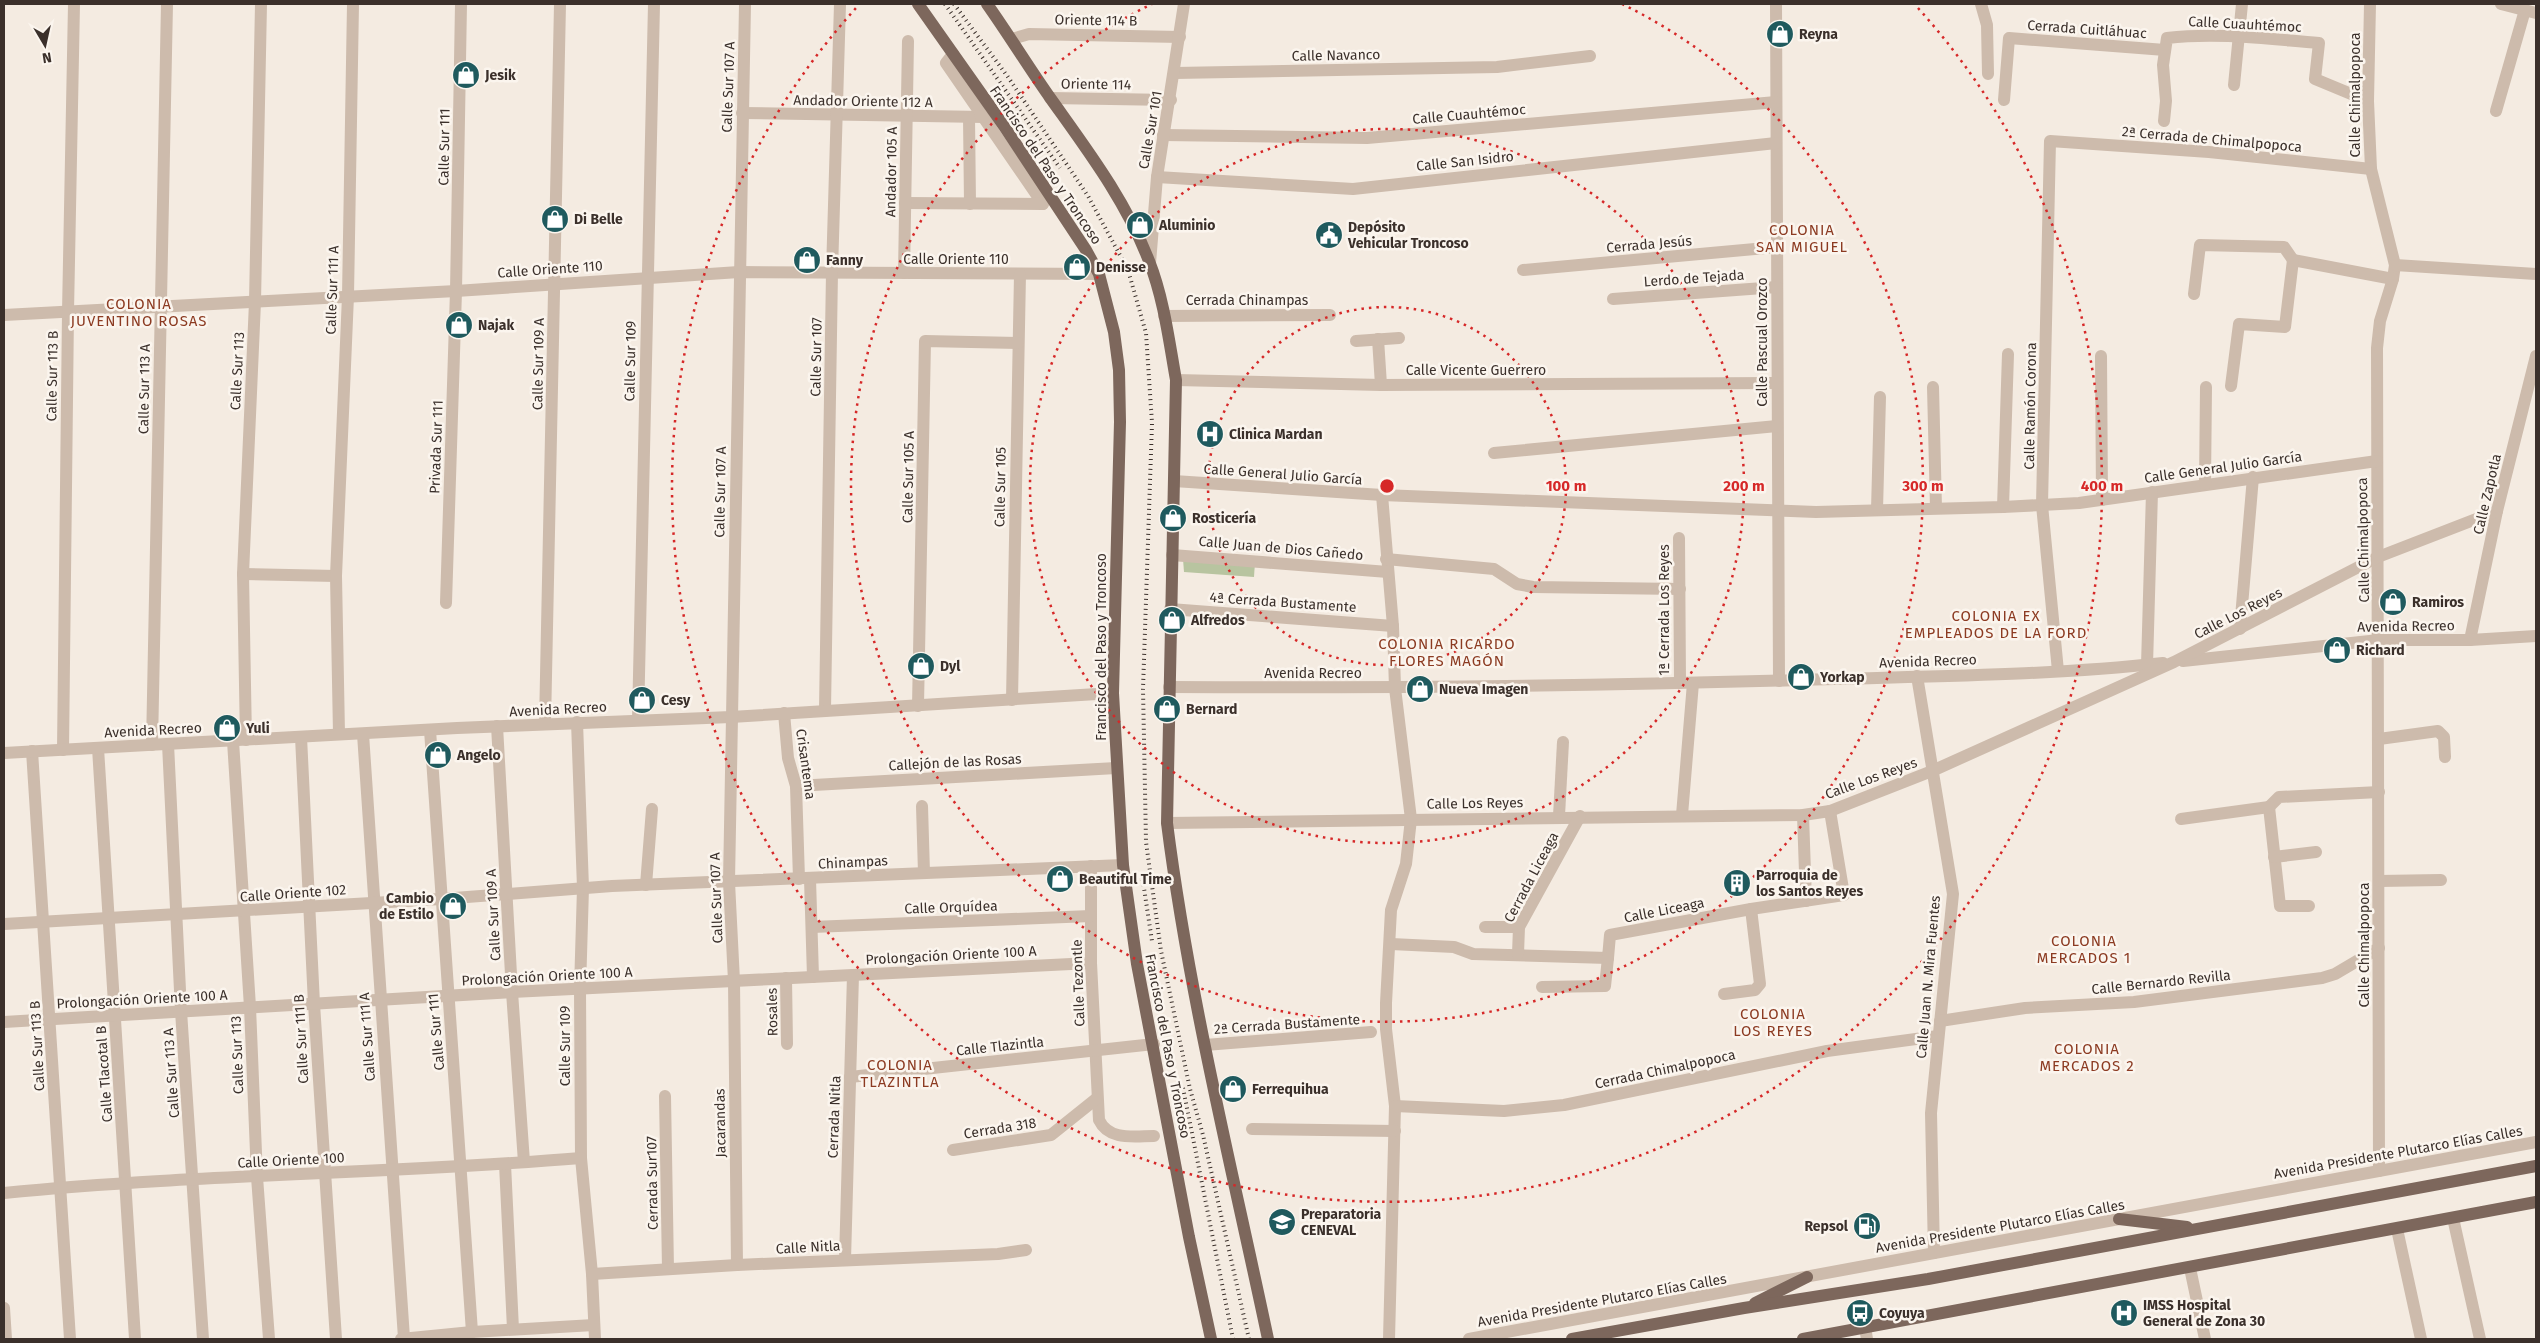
<svg xmlns="http://www.w3.org/2000/svg" width="2540" height="1343" viewBox="0 0 2540 1343" font-family="'Fira Sans',sans-serif">
<rect width="100%" height="100%" fill="#f4ebe1"/>
<path fill="#b8c4a0" d="M1183,559L1255,562L1254,577L1184,572Z"/>
<g fill="none" stroke-linecap="round" stroke-linejoin="round">
<g stroke="#cdbbac" stroke-width="12">
<path d="M1776,4L1779,681"/>
<path d="M1981,4L1987,25L1988,74"/>
<path d="M2370,4L2368,101L2371,169L2395,265L2393,279L2380,321L2377,348L2379,1171"/>
<path d="M2501,4L2536,13"/>
<path d="M1012,39L1029,34L1180,37"/>
<path d="M953,54L946,63L1043,204"/>
<path d="M1175,73L1497,67L1590,56"/>
<path d="M2234,85L2242,4"/>
<path d="M1050,98L1171,100"/>
<path d="M2004,100L2009,38L2165,50"/>
<path d="M2496,111L2525,10"/>
<path d="M742,113L983,117"/>
<path d="M969,117L970,204"/>
<path d="M2164,121L2166,101L2163,65L2167,38C2218,32 2268,39 2319,43L2315,79L2368,101"/>
<path d="M1163,135L1367,138L1776,102"/>
<path d="M1157,177L1353,189L1776,143"/>
<path d="M905,203L1043,204"/>
<path d="M2293,260L2393,279"/>
<path d="M1150,263L1157,177L1184,4"/>
<path d="M2395,265L2536,274"/>
<path d="M1523,270L1777,247"/>
<path d="M904,273L908,41"/>
<path d="M2194,294L2200,245L2284,247L2293,260"/>
<path d="M1613,299L1777,287"/>
<path d="M4,315L456,291L739,272L1099,274"/>
<path d="M1164,316L1330,315"/>
<path d="M1378,339L1381,385"/>
<path d="M1356,341L1399,338"/>
<path d="M2101,356L2102,500"/>
<path d="M1176,380L1381,385L1776,383"/>
<path d="M2231,386L2239,324L2285,327L2293,260"/>
<path d="M1933,387L1936,508"/>
<path d="M1494,453L1777,426"/>
<path d="M1174,481L1382,495L1816,512L2003,507L2079,503L2377,461"/>
<path d="M2205,484L2206,387"/>
<path d="M1382,495L1393,626L1395,688L1411,819L1406,864L1391,910L1386,1003V1029L1395,1106L1389,1339"/>
<path d="M2003,507L2008,354"/>
<path d="M1877,510L1880,397"/>
<path d="M1679,538L1680,683"/>
<path d="M1172,555L1388,572"/>
<path d="M1386,559L1494,569L1517,584L1533,587L1680,589"/>
<path d="M243,574L336,576"/>
<path d="M446,603L456,291L461,4"/>
<path d="M1170,609L1393,626"/>
<path d="M2240,629L2253,477"/>
<path d="M2470,640L2497,511L2536,356"/>
<path d="M2183,661L2379,640H2470L2536,636"/>
<path d="M2147,665L2152,492"/>
<path d="M2058,671L2042,505L2050,141L2209,152L2371,169"/>
<path d="M1917,676L1953,894L1931,1113L1934,1253"/>
<path d="M1169,687C1390,688 1612,686 1834,679C1943,676 2054,675 2163,663"/>
<path d="M1012,700L1020,274"/>
<path d="M918,706L925,341L1018,343"/>
<path d="M825,710L832,272L840,4"/>
<path d="M784,713L788,758L796,786L799,879"/>
<path d="M638,720L654,4"/>
<path d="M577,722L583,888L580,989L581,1158L592,1274L595,1339"/>
<path d="M545,724L560,4"/>
<path d="M497,726L512,992L524,1162"/>
<path d="M430,730L472,1332"/>
<path d="M339,734L336,576L348,296L353,4"/>
<path d="M363,734L404,1338"/>
<path d="M301,737L314,1004L336,1339"/>
<path d="M2379,739L2438,731L2444,737L2445,757"/>
<path d="M246,740L243,574L255,302L261,4"/>
<path d="M233,741L250,1007L257,1177L269,1339"/>
<path d="M168,744L181,1011L203,1339"/>
<path d="M152,745L167,4"/>
<path d="M98,748L135,1339"/>
<path d="M63,750L68,312L74,4"/>
<path d="M32,751L70,1339"/>
<path d="M4,753L457,728L731,717L1113,693"/>
<path d="M796,786L1116,768"/>
<path d="M922,806L924,873"/>
<path d="M2269,807L2280,906H2309"/>
<path d="M2269,807L2279,797L2379,792"/>
<path d="M1682,815L1693,683"/>
<path d="M1803,815L1806,901"/>
<path d="M1559,816L1563,742"/>
<path d="M2181,819L2269,807"/>
<path d="M1167,823L1803,815L1830,811L1932,771L2174,662L2378,557L2497,511"/>
<path d="M2274,857L2316,852"/>
<path d="M1091,866V963L1099,1120C1109,1141 1134,1136 1154,1136"/>
<path d="M810,879L813,977"/>
<path d="M2379,881L2441,880"/>
<path d="M646,885L652,809"/>
<path d="M4,924L441,899L612,886L1123,865"/>
<path d="M812,927L1091,916"/>
<path d="M1485,927H1519"/>
<path d="M1391,944L1454,947L1473,954L1608,958L1610,935L1751,909L1844,895L1830,811"/>
<path d="M1518,954L1519,927L1580,816"/>
<path d="M786,978L787,1044"/>
<path d="M1542,987L1605,986L1608,958"/>
<path d="M1724,994L1755,990L1760,984L1751,909"/>
<path d="M1940,1021L2025,1008L2134,1002L2322,978L2335,974L2379,948"/>
<path d="M4,1022L512,992L1091,963"/>
<path d="M1205,1045L1371,1032"/>
<path d="M850,1077L1154,1044"/>
<path d="M665,1096L668,1269"/>
<path d="M1395,1106L1504,1111L1564,1105L1827,1051L1938,1036"/>
<path d="M1252,1129L1395,1131"/>
<path d="M953,1150L1051,1135L1096,1099"/>
<path d="M505,1164L513,1329"/>
<path d="M4,1193C195,1174 389,1174 581,1158"/>
<path d="M2453,1218L2480,1339"/>
<path d="M2397,1229L2421,1339"/>
<path d="M845,1260L853,975"/>
<path d="M737,1265L734,981L729,882L745,4"/>
<path d="M2190,1268L2205,1339"/>
<path d="M592,1274L737,1265L998,1254L1026,1250"/>
<path d="M4,1308L6,1339"/>
<path d="M1865,1327L1867,1339"/>
<path d="M401,1339L472,1332L594,1325"/>
<path d="M1469,1339L2536,1142"/>
</g>
<g stroke="#7d675c" stroke-width="12">
<path d="M918,4L1004,126L1086,250L1099,274L1114,332L1119,370L1120,422L1113,693L1123,865L1137,964L1189,1237L1211,1339"/>
<path d="M987,4C1009,35 1029,68 1051,99C1088,151 1126,201 1149,261C1164,299 1169,341 1176,380L1167,823C1189,997 1232,1168 1268,1339"/>
<path d="M2119,1219L2187,1227"/>
<path d="M1755,1303L1807,1277"/>
<path d="M1572,1339L1744,1308L1928,1279L2536,1166"/>
<path d="M1803,1339L2536,1202"/>
</g>
<g stroke="#3b302b" stroke-width="4" stroke-dasharray="1 4" stroke-linecap="butt">
<path d="M945,4L1060,168"/>
<path d="M954,4L1008,77L1088,196L1128,270L1146,333L1152,423L1143,689L1146,842L1161,951L1190,1089L1203,1135L1249,1339"/>
<path d="M1142,875L1152,941"/>
<path d="M1183,1088L1233,1339"/>
</g>
</g>
<g fill="none" stroke="#d62828" stroke-width="2.5" stroke-dasharray="2.5 5">
<circle cx="1387" cy="486" r="179"/>
<circle cx="1387" cy="486" r="357"/>
<path d="M1622 4A536 536 0 1 1 1152 4"/>
<path d="M1918 8A715 715 0 1 1 856 8"/>
</g>
<defs>
<g id="shop-disc" transform="scale(1.4375)"><circle r="9.5" fill="#1f5a5e" stroke="#fbf5ee"/><path d="M-5-2.5h2.3a2.7 3.5 0 0 1 5.4 0H5L5.5 6h-11ZM-1.5-2.5h3a1.5 2.3 0 0 0-3 0Z" fill="#fff"/></g>
<g id="civic-disc" transform="scale(1.4375)"><circle r="9.5" fill="#1f5a5e" stroke="#fbf5ee"/><path d="M-.6-6.5H3V-4.5H.6V-3L4-1V1h2V6H-6V1h2V-1L-.6-3ZM-1.2 2.5V6h2.4V2.5Z" fill="#fff"/></g>
<g id="hospital-disc" transform="scale(1.4375)"><circle r="9.5" fill="#1f5a5e" stroke="#fbf5ee"/><path d="M-5-5h3v3.5h4V-5h3V5h-3V1.5h-4V5h-3Z" fill="#fff"/></g>
<g id="building-disc" transform="scale(1.4375)"><circle r="9.5" fill="#1f5a5e" stroke="#fbf5ee"/><path d="M-4-6H4V6H1V3H-1V6H-4ZM-2.5-4.3h1.7v1.8h-1.7ZM.8-4.3h1.7v1.8H.8ZM-2.5-1h1.7V.8h-1.7ZM.8-1h1.7V.8H.8Z" fill="#fff"/></g>
<g id="school-disc" transform="scale(1.4375)"><circle r="9.5" fill="#1f5a5e" stroke="#fbf5ee"/><path d="M0-5L7-2L0 1L-7-2ZM-4 1L0 2.5L4 1V4Q0 6-4 4Z" fill="#fff"/></g>
<g id="fuel-disc" transform="scale(1.4375)"><circle r="9.5" fill="#1f5a5e" stroke="#fbf5ee"/><path d="M-5.5-6h7V0h2V4h1.3V-2.5L3-4.5l.8-.8L6-3V5H2.5V1h-1V6h-7ZM-4.2-4.7v3.2H.2V-4.7Z" fill="#fff"/></g>
<g id="bus-disc" transform="scale(1.4375)"><circle r="9.5" fill="#1f5a5e" stroke="#fbf5ee"/><path d="M-5-6H5V4H4V6H2V4H-2V6H-4V4H-5ZM-3.5-4V0h7V-4ZM-3.5 1.2v1.5H-2V1.2ZM2 1.2v1.5H3.5V1.2Z" fill="#fff"/></g>
</defs>
<g fill-rule="evenodd">
<use href="#shop-disc" x="1780" y="34"/>
<use href="#shop-disc" x="466" y="75"/>
<use href="#shop-disc" x="555" y="219"/>
<use href="#shop-disc" x="1140" y="225"/>
<use href="#civic-disc" x="1329" y="235"/>
<use href="#shop-disc" x="807" y="260"/>
<use href="#shop-disc" x="1077" y="267"/>
<use href="#shop-disc" x="459" y="325"/>
<use href="#hospital-disc" x="1210" y="434"/>
<use href="#shop-disc" x="1173" y="518"/>
<use href="#shop-disc" x="2393" y="602"/>
<use href="#shop-disc" x="1172" y="620"/>
<use href="#shop-disc" x="2337" y="650"/>
<use href="#shop-disc" x="921" y="666"/>
<use href="#shop-disc" x="1801" y="677"/>
<use href="#shop-disc" x="1420" y="689"/>
<use href="#shop-disc" x="642" y="700"/>
<use href="#shop-disc" x="1167" y="709"/>
<use href="#shop-disc" x="227" y="728"/>
<use href="#shop-disc" x="438" y="755"/>
<use href="#shop-disc" x="1060" y="879"/>
<use href="#building-disc" x="1737" y="883"/>
<use href="#shop-disc" x="453" y="906"/>
<use href="#shop-disc" x="1233" y="1089"/>
<use href="#school-disc" x="1282" y="1222"/>
<use href="#fuel-disc" x="1867" y="1226"/>
<use href="#bus-disc" x="1860" y="1313"/>
<use href="#hospital-disc" x="2124" y="1313"/>
</g>
<g text-anchor="middle" stroke-width="5" stroke-linejoin="round" paint-order="stroke">
<g font-size="14" fill="#3b302b" stroke="#fbf5ee">
<text transform="translate(1096 20) rotate(1)" y="5">Oriente 114 B</text>
<text transform="translate(2245 24) rotate(3)" y="5">Calle Cuauhtémoc</text>
<text transform="translate(2087 29) rotate(4)" y="5">Cerrada Cuitláhuac</text>
<text transform="translate(1336 55) rotate(-1)" y="5">Calle Navanco</text>
<text transform="translate(1096 84) rotate(1)" y="5">Oriente 114</text>
<text transform="translate(728 87) rotate(-88)" y="5">Calle Sur 107 A</text>
<text transform="translate(2355 95) rotate(-90)" y="5">Calle Chimalpopoca</text>
<text transform="translate(863 101) rotate(1)" y="5">Andador Oriente 112 A</text>
<text transform="translate(1469 114) rotate(-5)" y="5">Calle Cuauhtémoc</text>
<text transform="translate(1150 130) rotate(-80)" y="5">Calle Sur 101</text>
<text transform="translate(2212 139) rotate(5)" y="5">2ª Cerrada de Chimalpopoca</text>
<text transform="translate(444 147) rotate(-89)" y="5">Calle Sur 111</text>
<text transform="translate(1465 161) rotate(-6)" y="5">Calle San Isidro</text>
<text transform="translate(1046 165) rotate(56)" y="5">Francisco del Paso y Troncoso</text>
<text transform="translate(891 172) rotate(-89)" y="5">Andador 105 A</text>
<text transform="translate(1649 244) rotate(-5)" y="5">Cerrada Jesús</text>
<text x="956" y="264">Calle Oriente 110</text>
<text transform="translate(550 269) rotate(-4)" y="5">Calle Oriente 110</text>
<text transform="translate(1694 278) rotate(-4)" y="5">Lerdo de Tejada</text>
<text transform="translate(332 290) rotate(-88)" y="5">Calle Sur 111 A</text>
<text x="1247" y="305">Cerrada Chinampas</text>
<text transform="translate(1762 342) rotate(-90)" y="5">Calle Pascual Orozco</text>
<text transform="translate(816 357) rotate(-89)" y="5">Calle Sur 107</text>
<text transform="translate(630 361) rotate(-89)" y="5">Calle Sur 109</text>
<text transform="translate(538 364) rotate(-89)" y="5">Calle Sur 109 A</text>
<text x="1476" y="375">Calle Vicente Guerrero</text>
<text transform="translate(237 371) rotate(-87)" y="5">Calle Sur 113</text>
<text transform="translate(52 376) rotate(-89)" y="5">Calle Sur 113 B</text>
<text transform="translate(144 389) rotate(-89)" y="5">Calle Sur 113 A</text>
<text transform="translate(2030 406) rotate(-89)" y="5">Calle Ramón Corona</text>
<text transform="translate(436 447) rotate(-88)" y="5">Privada Sur 111</text>
<text transform="translate(2223 467) rotate(-8)" y="5">Calle General Julio García</text>
<text transform="translate(1283 474) rotate(4)" y="5">Calle General Julio García</text>
<text transform="translate(908 477) rotate(-89)" y="5">Calle Sur 105 A</text>
<text transform="translate(1000 487) rotate(-89)" y="5">Calle Sur 105</text>
<text transform="translate(720 492) rotate(-89)" y="5">Calle Sur 107 A</text>
<text transform="translate(2487 494) rotate(-77)" y="5">Calle Zapotla</text>
<text transform="translate(2363 540) rotate(-91)" y="5">Calle Chimalpopoca</text>
<text transform="translate(1281 548) rotate(5)" y="5">Calle Juan de Dios Cañedo</text>
<text transform="translate(1283 602) rotate(4)" y="5">4ª Cerrada Bustamente</text>
<text transform="translate(1664 610) rotate(-90)" y="5">1ª Cerrada Los Reyes</text>
<text transform="translate(2238 613) rotate(-27)" y="5">Calle Los Reyes</text>
<text transform="translate(2406 626) rotate(-1)" y="5">Avenida Recreo</text>
<text transform="translate(1101 647) rotate(-90)" y="5">Francisco del Paso y Troncoso</text>
<text transform="translate(1928 661) rotate(-2)" y="5">Avenida Recreo</text>
<text x="1313" y="678">Avenida Recreo</text>
<text transform="translate(558 709) rotate(-3)" y="5">Avenida Recreo</text>
<text transform="translate(153 730) rotate(-3)" y="5">Avenida Recreo</text>
<text transform="translate(955 762) rotate(-3)" y="5">Callejón de las Rosas</text>
<text transform="translate(806 764) rotate(82)" y="5">Crisantema</text>
<text transform="translate(1871 778) rotate(-20)" y="5">Calle Los Reyes</text>
<text transform="translate(1475 803) rotate(-1)" y="5">Calle Los Reyes</text>
<text transform="translate(853 862) rotate(-3)" y="5">Chinampas</text>
<text transform="translate(1531 877) rotate(-62)" y="5">Cerrada Liceaga</text>
<text transform="translate(293 893) rotate(-4)" y="5">Calle Oriente 102</text>
<text transform="translate(716 898) rotate(-92)" y="5">Calle Sur 107 A</text>
<text transform="translate(951 907) rotate(-2)" y="5">Calle Orquídea</text>
<text transform="translate(1664 910) rotate(-11)" y="5">Calle Liceaga</text>
<text transform="translate(493 915) rotate(-93)" y="5">Calle Sur 109 A</text>
<text transform="translate(2364 945) rotate(-90)" y="5">Calle Chimalpopoca</text>
<text transform="translate(951 955) rotate(-3)" y="5">Prolongación Oriente 100 A</text>
<text transform="translate(547 976) rotate(-3)" y="5">Prolongación Oriente 100 A</text>
<text transform="translate(1928 977) rotate(-85)" y="5">Calle Juan N. Mira Fuentes</text>
<text transform="translate(2161 982) rotate(-6)" y="5">Calle Bernardo Revilla</text>
<text transform="translate(1078 983) rotate(-92)" y="5">Calle Tezontle</text>
<text transform="translate(142 999) rotate(-3)" y="5">Prolongación Oriente 100 A</text>
<text transform="translate(772 1012) rotate(-91)" y="5">Rosales</text>
<text transform="translate(1287 1024) rotate(-4)" y="5">2ª Cerrada Bustamente</text>
<text transform="translate(436 1032) rotate(-95)" y="5">Calle Sur 111</text>
<text transform="translate(367 1037) rotate(-94)" y="5">Calle Sur 111 A</text>
<text transform="translate(301 1039) rotate(-93)" y="5">Calle Sur 111 B</text>
<text transform="translate(37 1046) rotate(-93)" y="5">Calle Sur 113 B</text>
<text transform="translate(565 1046) rotate(-90)" y="5">Calle Sur 109</text>
<text transform="translate(1000 1046) rotate(-6)" y="5">Calle Tlazintla</text>
<text transform="translate(1168 1046) rotate(79)" y="5">Francisco del Paso y Troncoso</text>
<text transform="translate(237 1055) rotate(-92)" y="5">Calle Sur 113</text>
<text transform="translate(1665 1069) rotate(-12)" y="5">Cerrada Chimalpopoca</text>
<text transform="translate(171 1073) rotate(-94)" y="5">Calle Sur 113 A</text>
<text transform="translate(104 1074) rotate(-94)" y="5">Calle Tlacotal B</text>
<text transform="translate(834 1117) rotate(-88)" y="5">Cerrada Nitla</text>
<text transform="translate(720 1123) rotate(-91)" y="5">Jacarandas</text>
<text transform="translate(1000 1128) rotate(-9)" y="5">Cerrada 318</text>
<text transform="translate(2398 1152) rotate(-10)" y="5">Avenida Presidente Plutarco Elías Calles</text>
<text transform="translate(291 1160) rotate(-3)" y="5">Calle Oriente 100</text>
<text transform="translate(652 1183) rotate(-91)" y="5">Cerrada Sur107</text>
<text transform="translate(2000 1226) rotate(-10)" y="5">Avenida Presidente Plutarco Elías Calles</text>
<text transform="translate(808 1247) rotate(-3)" y="5">Calle Nitla</text>
<text transform="translate(1602 1300) rotate(-10)" y="5">Avenida Presidente Plutarco Elías Calles</text>
</g>
<g font-size="14" font-weight="bold" fill="#3b302b" stroke="#fbf5ee" text-anchor="start">
<text x="1799" y="39">Reyna</text>
<text x="485" y="80">Jesik</text>
<text x="574" y="224">Di Belle</text>
<text x="1159" y="230">Aluminio</text>
<text x="1348" y="232">Depósito<tspan x="1348" dy="16">Vehicular Troncoso</tspan></text>
<text x="826" y="265">Fanny</text>
<text x="1096" y="272">Denisse</text>
<text x="478" y="330">Najak</text>
<text x="1229" y="439">Clinica Mardan</text>
<text x="1192" y="523">Rosticería</text>
<text x="2412" y="607">Ramiros</text>
<text x="1191" y="625">Alfredos</text>
<text x="2356" y="655">Richard</text>
<text x="940" y="671">Dyl</text>
<text x="1820" y="682">Yorkap</text>
<text x="1439" y="694">Nueva Imagen</text>
<text x="661" y="705">Cesy</text>
<text x="1186" y="714">Bernard</text>
<text x="246" y="733">Yuli</text>
<text x="457" y="760">Angelo</text>
<text x="1756" y="880">Parroquia de<tspan x="1756" dy="16">los Santos Reyes</tspan></text>
<text x="1079" y="884">Beautiful Time</text>
<text x="434" y="903" text-anchor="end">Cambio<tspan x="434" dy="16">de Estilo</tspan></text>
<text x="1252" y="1094">Ferrequihua</text>
<text x="1301" y="1219">Preparatoria<tspan x="1301" dy="16">CENEVAL</tspan></text>
<text x="1848" y="1231" text-anchor="end">Repsol</text>
<text x="2143" y="1310">IMSS Hospital<tspan x="2143" dy="16">General de Zona 30</tspan></text>
<text x="1879" y="1318">Coyuya</text>
</g>
<g font-size="15" letter-spacing="1" fill="#8c3b22" stroke="#fbf5ee">
<text x="1802" y="235">COLONIA<tspan x="1802" dy="17">SAN MIGUEL</tspan></text>
<text x="139" y="309">COLONIA<tspan x="139" dy="17">JUVENTINO ROSAS</tspan></text>
<text x="1996" y="621">COLONIA EX<tspan x="1996" dy="17">EMPLEADOS DE LA FORD</tspan></text>
<text x="1447" y="649">COLONIA RICARDO<tspan x="1447" dy="17">FLORES MAGÓN</tspan></text>
<text x="2084" y="946">COLONIA<tspan x="2084" dy="17">MERCADOS 1</tspan></text>
<text x="1773" y="1019">COLONIA<tspan x="1773" dy="17">LOS REYES</tspan></text>
<text x="2087" y="1054">COLONIA<tspan x="2087" dy="17">MERCADOS 2</tspan></text>
<text x="900" y="1070">COLONIA<tspan x="900" dy="17">TLAZINTLA</tspan></text>
</g>
</g>
<circle cx="1387" cy="486" r="8" fill="#d62828" stroke="#fbf5ee" stroke-width="2.5"/>
<g font-size="15" text-anchor="middle" font-weight="bold" fill="#d62828" stroke="#fbf5ee" stroke-width="5" stroke-linejoin="round" paint-order="stroke">
<text x="1566" y="491">100 m</text>
<text x="1744" y="491">200 m</text>
<text x="1923" y="491">300 m</text>
<text x="2102" y="491">400 m</text>
</g>
<rect width="2540" height="1343" fill="none" stroke="#3b302b" stroke-width="10"/>
<g transform="translate(45 45) rotate(171)" stroke="#fbf5ee" stroke-width="4" paint-order="stroke">
<path d="M0-4L9 19L0 12L-9 19Z" fill="#3b302b"/>
<text y="-8" font-size="14" font-weight="bold" text-anchor="middle" fill="#3b302b">N</text>
</g>
</svg>
